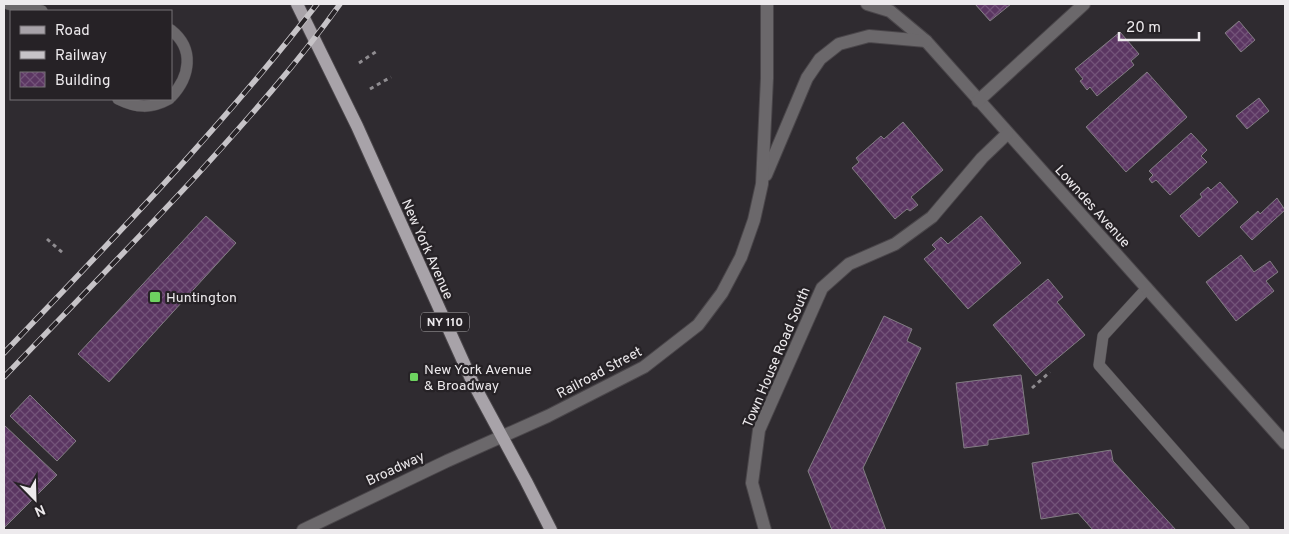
<svg xmlns="http://www.w3.org/2000/svg" width="1289" height="534" viewBox="0 0 1289 534" font-family="Overpass,sans-serif">
<defs>
<pattern id="building-cross-hatch" width="8" height="8" patternUnits="userSpaceOnUse" patternTransform="scale(1.25)"><rect width="8" height="8" fill="#5b3662"/><path d="M0 0l8 8M0 8l8-8" fill="none" stroke="#735379"/></pattern>
</defs>
<rect width="100%" height="100%" fill="#2f2b30"/>
<g fill="url(#building-cross-hatch)" stroke="#827d83">
<path d="M975,4H1011L990,21Z"/>
<path d="M1239,21L1255,40L1241,52L1225,33Z"/>
<path d="M1120,32L1139,54L1131,61L1134,65L1097,96L1090,87L1087,90L1080,81L1083,79L1075,69Z"/>
<path d="M1147,72L1187,117L1126,172L1086,127Z"/>
<path d="M1259,98L1269,111L1247,129L1236,116Z"/>
<path d="M903,122L943,170L911,197L918,205L910,211L907,209L895,219L852,168L859,162L856,158L881,136L884,139Z"/>
<path d="M1191,133L1207,150L1201,156L1207,162L1170,195L1156,180L1152,183L1149,179L1153,175L1149,171Z"/>
<path d="M1220,182L1238,202L1199,237L1180,216L1202,197L1200,194L1208,187L1211,190Z"/>
<path d="M1277,198L1285,210L1252,240L1240,227L1258,211L1260,214Z"/>
<path d="M206,216L236,243L109,382L78,354Z"/>
<path d="M981,216L1021,263L968,309L924,259L936,249L932,245L941,237L948,244Z"/>
<path d="M1241,255L1254,272L1270,261L1278,272L1266,281L1274,291L1236,321L1206,282Z"/>
<path d="M1048,279L1063,297L1057,302L1085,335L1036,376L993,325Z"/>
<path d="M884,316L912,329L907,341L921,348L863,468L886,530H832L808,471Z"/>
<path d="M1021,375L1029,434L988,440V445L964,448L956,383Z"/>
<path d="M30,395L76,441L57,461L10,416Z"/>
<path d="M4,425L57,475L4,528Z"/>
<path d="M1111,450L1113,461L1176,530H1093L1078,513L1041,519L1032,463Z"/>
</g>
<g fill="none" stroke-linecap="round" stroke-linejoin="round">
<g stroke="#4a464a" stroke-width="12">
<g id="lane">
<path d="M8,4L42,11"/>
<path d="M171,30C195,49 190,77 171,97"/>
<path d="M118,99C136,108 151,109 169,99"/>
<path d="M1147,288L1103,336L1099,365L1244,530"/>
</g>
</g>
<g stroke="#4a464a" stroke-width="14">
<g id="street">
<path d="M867,4L890,11L926,41L1285,443"/>
<path d="M978,101L1084,4"/>
<path d="M766,175L807,78L820,59L839,44L869,36L926,41"/>
<path d="M303,530L447,461L548,416L644,367L698,325L722,293L741,257L754,220L762,184L767,78V4"/>
<path d="M765,530L752,483L759,430L822,288L849,264L895,244L932,217L982,158L1007,134"/>
</g>
</g>
<g stroke="#4a464a" stroke-width="14">
<path id="primary" d="M297,4L357,126L472,381L526,481L551,530"/>
</g>
<g stroke="#908d91" stroke-width="3" stroke-dasharray="4 4" stroke-linecap="butt">
<path d="M359,63L377,51"/>
<path d="M370,89L391,77"/>
<path d="M47,239L64,254"/>
<path d="M1032,388L1050,372"/>
</g>
<use href="#lane" stroke="#6b686b" stroke-width="11"/>
<use href="#street" stroke="#6b686b" stroke-width="12"/>
<use href="#primary" stroke="#a8a3a9" stroke-width="12"/>
<g stroke="#c6c3c7" stroke-width="5.5">
<g id="rail">
<path d="M4,353C112,240 221,128 317,4"/>
<path d="M4,377C68,310 134,243 197,175C247,120 297,64 340,4"/>
</g>
</g>
<use href="#rail" stroke="#262226" stroke-width="4" stroke-dasharray="11" stroke-linecap="butt"/>
</g>
<g fill="#6ed360" stroke="#262226" stroke-width="2">
<rect x="149" y="291" width="12" height="12" rx="2.5"/>
<rect x="409" y="372" width="10" height="10" rx="2.5"/>
</g>
<g text-anchor="middle" stroke-width="4.5" stroke-linejoin="round" paint-order="stroke">
<rect fill="#262226" stroke="#b1aeb1" stroke-width="1" x="421" y="312.5" width="48" height="19" rx="4"/>
<g font-size="12" font-weight="bold" fill="#edeaed">
<text x="445" y="326">NY 110</text>
</g>
<g font-size="14" fill="#edeaed" stroke="#262226">
<text transform="translate(1093 206) rotate(48)" y="5">Lowndes Avenue</text>
<text transform="translate(428 249) rotate(66)" y="5">New York Avenue</text>
<text transform="translate(776 357) rotate(-67)" y="5">Town House Road South</text>
<text transform="translate(599 372) rotate(-28)" y="5">Railroad Street</text>
<text transform="translate(395 468) rotate(-25)" y="5">Broadway</text>
</g>
<g font-size="14" fill="#edeaed" stroke="#262226" text-anchor="start">
<text x="166" y="302">Huntington</text>
<text x="424" y="374">New York Avenue<tspan x="424" dy="16">&amp; Broadway</tspan></text>
</g>
</g>
<rect width="1289" height="534" fill="none" stroke="#edeaed" stroke-width="10"/>
<rect x="10" y="10" width="162" height="90" fill="#262226" stroke="#767276"/>
<rect x="20" y="26" width="25" height="8" fill="#a8a3a9" stroke="#767276"/>
<text x="55" y="35" font-size="15" fill="#edeaed">Road</text>
<rect x="20" y="51" width="25" height="8" fill="#c6c3c7" stroke="#767276"/>
<text x="55" y="60" font-size="15" fill="#edeaed">Railway</text>
<rect x="20" y="72" width="25" height="15" fill="url(#building-cross-hatch)" stroke="#767276"/>
<text x="55" y="85" font-size="15" fill="#edeaed">Building</text>
<g transform="translate(35 499) rotate(157)" stroke="#262226" stroke-width="4" paint-order="stroke">
<path d="M0-4L9 19L0 12L-9 19Z" fill="#edeaed"/>
<text y="-8" font-size="14" font-weight="bold" text-anchor="middle" fill="#edeaed">N</text>
</g>
<path d="M1119 32v8h80v-8" fill="none" stroke="#edeaed" stroke-width="2.5"/>
<text x="1126" y="32" font-size="15" fill="#edeaed" stroke="#262226" stroke-width="4" paint-order="stroke">20 m</text>
</svg>
